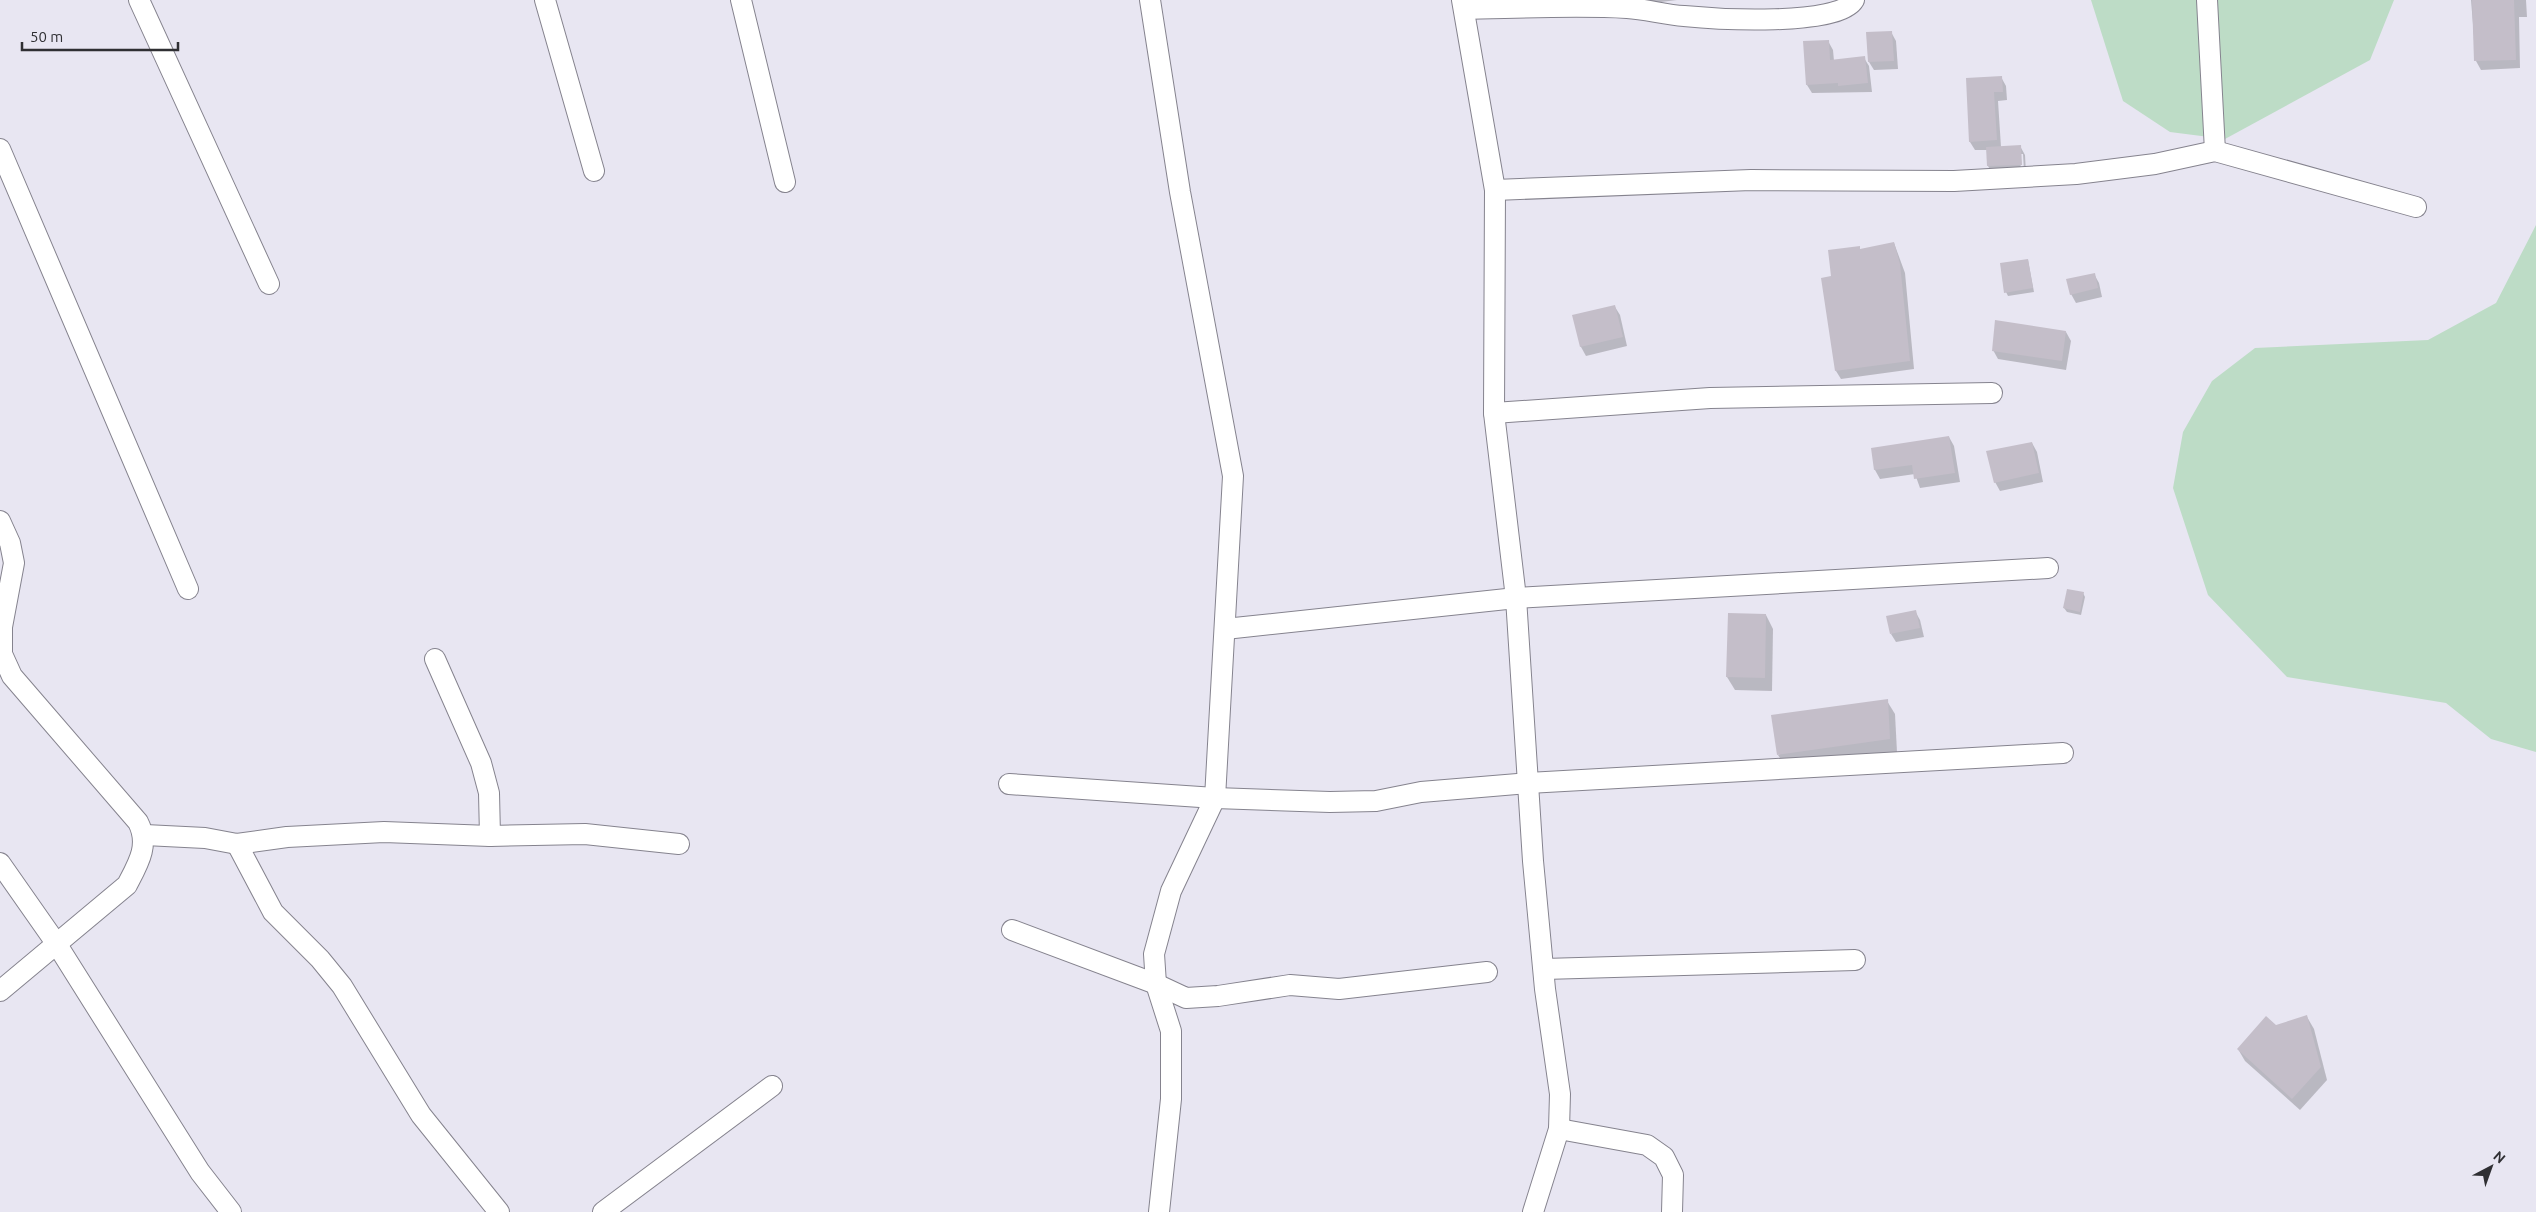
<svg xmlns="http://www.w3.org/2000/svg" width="2536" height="1212" viewBox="0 0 2536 1212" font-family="Ubuntu,sans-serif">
<rect width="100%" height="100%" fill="#e8e6f2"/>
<g fill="#bddcc6">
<path d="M2091,0H2394L2370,60L2225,139L2170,132L2123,101Z"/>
<path d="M2536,225V752L2491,739L2446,703L2287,677L2208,595L2173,488L2183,432L2212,381L2255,348L2428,340L2496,303Z"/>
</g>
<g fill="#0003" fill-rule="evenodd">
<path d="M1651,0H1677L1653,3Z"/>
<path d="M2471,0H2526L2527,17H2519L2520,68L2481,70L2476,61Z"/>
<path d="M1891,32L1896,41L1898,69L1874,70L1869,62Z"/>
<path d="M1828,41L1833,50L1834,61L1864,58L1869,66L1872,92L1812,93L1807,85Z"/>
<path d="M2001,77L2006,86L2007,100L1998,101L2001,147L2020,146L2025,155L2026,173L1993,175L1988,166L1987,150H1975L1970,142L1967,79ZM2020,154H2023L2024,171H2021Z"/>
<path d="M1894,243L1905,273L1914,369L1841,379L1836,371L1822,279L1833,277L1860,250Z"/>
<path d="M2028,260L2034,292L2008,296L2006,292Z"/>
<path d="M2094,274L2099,283L2102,297L2076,303L2071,294Z"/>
<path d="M1615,307L1620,315L1627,346L1586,356L1581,347L1574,316Z"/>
<path d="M2066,332L2071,341L2066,370L1998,359L1993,350Z"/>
<path d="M1949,437L1954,446L1960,482L1920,488L1915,474L1880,479L1875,470L1872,449Z"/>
<path d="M2032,443L2037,452L2043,482L2000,491L1995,482Z"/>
<path d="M2083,593L2085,597L2081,615L2067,612L2064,608Z"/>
<path d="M1915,611L1920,620L1924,637L1896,642L1891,634Z"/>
<path d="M1766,615L1773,629L1772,691L1735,690L1727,677Z"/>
<path d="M1887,701L1895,714L1897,752L1786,768L1778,755Z"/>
<path d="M2307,1017L2314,1029L2327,1080L2300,1110L2245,1061L2238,1049L2276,1026Z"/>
</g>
<g fill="#c4bec9">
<path d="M2472,0H2514L2516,60L2474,61Z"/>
<path d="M1892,31L1894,61L1868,62L1866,32Z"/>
<path d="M1829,40L1830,60L1865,56L1868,83L1838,86V83L1806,85L1803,41Z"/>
<path d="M2002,76L2003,92H1994L1997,140L1969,142L1966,78Z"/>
<path d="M2021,145L2022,165L1987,166L1986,147Z"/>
<path d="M1894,242L1900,264L1910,361L1835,371L1821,278L1831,276L1828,250L1860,246V249Z"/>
<path d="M2028,259L2033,288L2004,293L2000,263Z"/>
<path d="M2095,273L2098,288L2070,295L2066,279Z"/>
<path d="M1615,305L1623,337L1580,347L1572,315Z"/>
<path d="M1995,320L2066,331L2062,361L1992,351Z"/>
<path d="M1949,436L1955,473L1914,479L1912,465L1874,470L1871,448Z"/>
<path d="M2032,442L2039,473L1994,483L1986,451Z"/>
<path d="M2067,589L2084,592L2080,612L2063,608Z"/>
<path d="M1916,610L1920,628L1890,634L1886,616Z"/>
<path d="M1728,613L1766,614L1765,678L1726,677Z"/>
<path d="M1888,699L1890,739L1777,755L1771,715Z"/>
<path d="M2307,1015L2321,1067L2292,1099L2237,1049L2266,1016L2276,1025Z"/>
</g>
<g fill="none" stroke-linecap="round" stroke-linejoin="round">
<g stroke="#85838e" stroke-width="22">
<g id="street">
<path d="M139,0L269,284"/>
<path d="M545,0L594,171"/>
<path d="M741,0L785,182"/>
<path d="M1150,0L1180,192L1233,476L1215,798L1171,891L1154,954L1156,984L1171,1031V1099L1159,1212"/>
<path d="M1462,0L1495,190L1494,413L1516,598L1533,861L1545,989L1560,1094L1559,1129L1533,1212"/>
<path d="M2207,0L2215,151"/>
<path d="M1464,9C1518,8 1573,5 1627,8C1646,9 1665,15 1684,16C1714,19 1839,27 1854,0"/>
<path d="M0,149L188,589"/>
<path d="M1495,190L1751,180L1954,181L2076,174L2155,164L2215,151L2416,207"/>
<path d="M1494,413L1710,398L1992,393"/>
<path d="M0,521L10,543L14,563L2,627V654L12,676L138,822C150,845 138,864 127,885L0,991"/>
<path d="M1225,629L1516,598L2048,568"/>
<path d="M435,659L481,763L489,793L490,836"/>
<path d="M1009,784L1215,798L1330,802L1376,801L1421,792L1528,783L2063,753"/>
<path d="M145,835L205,838L237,844L287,837L384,832L490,836L585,834L679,844"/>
<path d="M237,844L273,912L320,959L342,986L421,1115L499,1212"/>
<path d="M0,863L56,943L200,1172L231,1212"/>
<path d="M1012,930L1156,984L1186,998L1218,996L1290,985L1339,989L1487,972"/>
<path d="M1544,969L1855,960"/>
<path d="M1559,1129L1647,1145L1664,1157L1673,1175L1672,1212"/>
<path d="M603,1212L772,1086"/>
</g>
</g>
<use href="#street" stroke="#fff" stroke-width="20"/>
</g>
<g transform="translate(2491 1167) rotate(41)" stroke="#e8e6f2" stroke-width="4" paint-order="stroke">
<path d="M0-4L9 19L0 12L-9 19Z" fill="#2f2f33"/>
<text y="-8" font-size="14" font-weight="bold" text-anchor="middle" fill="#2f2f33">N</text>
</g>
<path d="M22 42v8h156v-8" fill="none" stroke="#2f2f33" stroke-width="2.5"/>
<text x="30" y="42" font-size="15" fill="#2f2f33" stroke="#e8e6f2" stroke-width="4" paint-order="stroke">50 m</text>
</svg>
